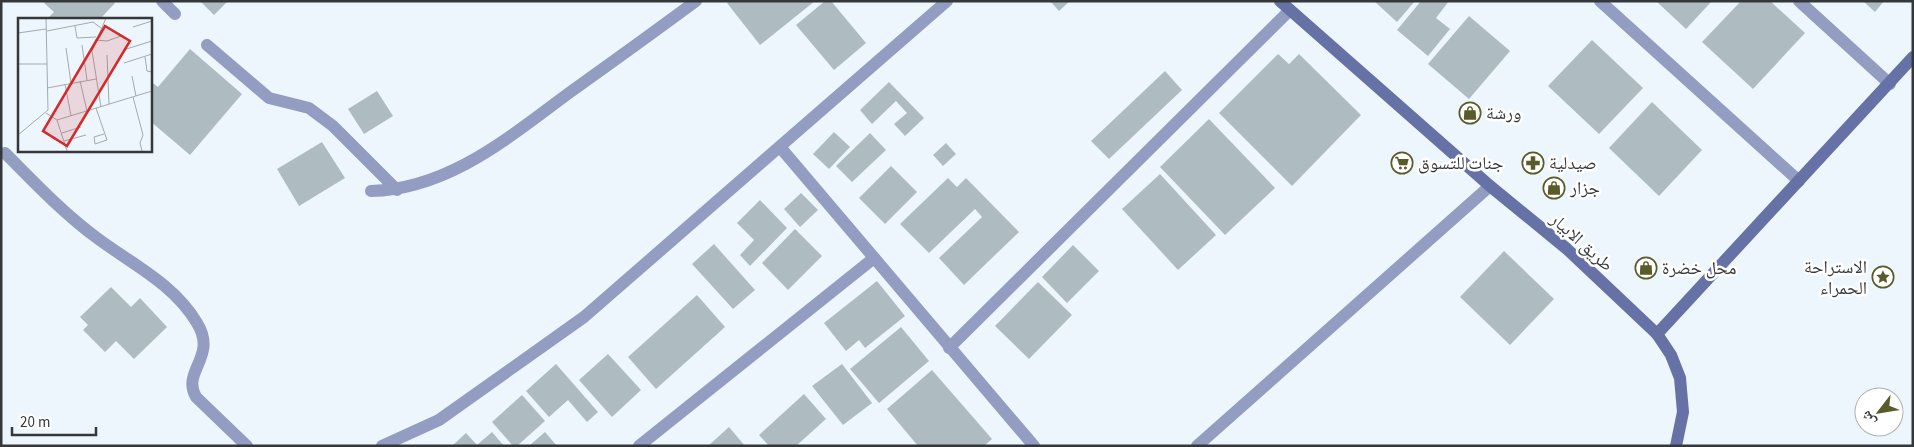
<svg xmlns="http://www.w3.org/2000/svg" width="1914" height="447" viewBox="0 0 1914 447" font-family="'Source Sans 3','Noto Naskh Arabic',sans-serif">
<rect width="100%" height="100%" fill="#edf6fd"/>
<g fill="#aebcc1">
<path d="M45,1H113L115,3L100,19H51L49,17L54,12L44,3Z"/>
<path d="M200,1H228L214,15Z"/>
<path d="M730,1H815L760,45L727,3Z"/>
<path d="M825,1H831L866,43L834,70L796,25Z"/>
<path d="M1050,1H1070L1059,11Z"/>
<path d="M1374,1H1415L1397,22Z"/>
<path d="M1421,1H1449L1436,18L1450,29L1428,56L1397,30Z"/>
<path d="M1656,1H1712L1686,29Z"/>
<path d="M1741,1H1770L1805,33L1753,89L1702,42Z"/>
<path d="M1863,1H1884L1875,12Z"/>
<path d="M1469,16L1510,51L1469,99L1428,64Z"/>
<path d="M1592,40L1643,88L1599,134L1548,86Z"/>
<path d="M190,49L242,94L190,155L150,121V81L158,87Z"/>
<path d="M1278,54L1289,64L1299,54L1361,115L1292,186L1219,113Z"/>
<path d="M1165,71L1182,90L1109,159L1091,141Z"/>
<path d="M889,82L924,118L905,136L894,124L907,113L896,101L872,124L860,110Z"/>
<path d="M377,91L393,116L364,134L348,109Z"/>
<path d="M1652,102L1702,150L1659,196L1609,148Z"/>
<path d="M1209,119L1275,188L1225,235L1160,167Z"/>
<path d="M834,132L850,147L829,169L813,154Z"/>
<path d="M870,133L886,150L852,182L836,166Z"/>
<path d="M322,142L345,178L299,206L277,169Z"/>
<path d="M946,143L956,154L943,166L933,155Z"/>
<path d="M891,166L917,192L885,224L859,198Z"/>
<path d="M1160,174L1216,235L1178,270L1122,209Z"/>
<path d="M948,178L957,187L966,178L1019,232L964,285L939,258L982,217L975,209L929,253L900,224Z"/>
<path d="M801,193L818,210L800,227L784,209Z"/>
<path d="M760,200L787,228L750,266L740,255L754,240L737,223Z"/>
<path d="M795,229L822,256L788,290L762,263Z"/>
<path d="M714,244L755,290L733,309L692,264Z"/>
<path d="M1073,245L1099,271L1067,303L1042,277Z"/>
<path d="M1504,251L1554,299L1510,345L1460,297Z"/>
<path d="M877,281L905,316L865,348L859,340L846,351L824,323Z"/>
<path d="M1038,282L1072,315L1029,359L995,326Z"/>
<path d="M111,287L131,307L140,298L167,327L134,359L116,341L105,352L83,330L88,325L80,317Z"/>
<path d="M697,295L725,327L656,389L628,357Z"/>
<path d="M901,327L929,361L879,403L850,369Z"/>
<path d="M608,354L641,390L612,417L579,380Z"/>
<path d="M556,364L598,412L587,422L568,400L549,417L526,391Z"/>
<path d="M842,364L872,403L843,425L812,386Z"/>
<path d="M932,370L992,439L984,446H918L887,409Z"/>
<path d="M804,394L826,419L796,446H769L759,435Z"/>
<path d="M522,395L545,421L517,446H513L492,422Z"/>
<path d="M729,427L745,446H708Z"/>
<path d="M492,432L504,446H452L466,433L477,445Z"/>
<path d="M545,432L557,446H529Z"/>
</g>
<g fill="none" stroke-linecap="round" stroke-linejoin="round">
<g stroke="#939cc1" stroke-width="12">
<path d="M207,45L269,98L309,108L333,126L397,190"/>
<path d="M5,153C34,182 63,213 97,238C132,264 174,284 197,323C218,357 181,371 196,397L247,446"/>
</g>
<g stroke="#939cc1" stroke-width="12">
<path d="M162,1L175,14"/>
<path d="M1600,1L1799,181"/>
<path d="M1799,1L1890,84"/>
<path d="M780,147L1034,446"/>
<path d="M371,191C449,189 509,137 569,93C611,63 654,32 696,1"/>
<path d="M949,348L1290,10"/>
<path d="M382,446L439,420L584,317L947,1"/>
<path d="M639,446L874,258"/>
<path d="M1197,446L1490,186"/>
</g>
<g stroke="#6671a6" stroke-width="12">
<path d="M1280,1L1490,186L1567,249L1657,334L1671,355L1680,378L1683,412L1676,446"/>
<path d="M1657,334L1913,57"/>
</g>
</g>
<defs>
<g id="shop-ring" transform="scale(1.125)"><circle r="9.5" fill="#fff" stroke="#595b28" stroke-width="1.5"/><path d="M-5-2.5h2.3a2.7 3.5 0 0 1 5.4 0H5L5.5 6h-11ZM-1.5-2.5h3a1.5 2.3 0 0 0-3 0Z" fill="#595b28"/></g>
<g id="supermarket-ring" transform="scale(1.125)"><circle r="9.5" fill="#fff" stroke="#595b28" stroke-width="1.5"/><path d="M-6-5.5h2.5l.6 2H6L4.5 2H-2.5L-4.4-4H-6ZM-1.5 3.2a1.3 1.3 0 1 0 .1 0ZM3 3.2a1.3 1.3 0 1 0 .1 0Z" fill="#595b28"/></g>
<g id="pharmacy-ring" transform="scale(1.125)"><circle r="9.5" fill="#fff" stroke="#595b28" stroke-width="1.5"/><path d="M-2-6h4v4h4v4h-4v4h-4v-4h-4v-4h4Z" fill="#595b28"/></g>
<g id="sight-ring" transform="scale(1.125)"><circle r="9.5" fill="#fff" stroke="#595b28" stroke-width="1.5"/><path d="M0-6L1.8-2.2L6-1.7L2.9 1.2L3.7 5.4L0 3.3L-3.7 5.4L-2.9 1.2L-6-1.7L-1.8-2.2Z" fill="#595b28"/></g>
</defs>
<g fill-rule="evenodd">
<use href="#shop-ring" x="1470" y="113"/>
<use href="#supermarket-ring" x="1402" y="163"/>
<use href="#pharmacy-ring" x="1533" y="163"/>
<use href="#shop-ring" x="1554" y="188"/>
<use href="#shop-ring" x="1646" y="268"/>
<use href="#sight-ring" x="1883" y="277"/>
</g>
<g text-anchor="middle" stroke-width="5" stroke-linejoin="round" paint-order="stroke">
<g font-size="18" fill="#34383b" stroke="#fff" text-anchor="start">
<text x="1486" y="119">ورشة</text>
<text x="1418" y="169">جنات للتسوق</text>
<text x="1549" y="169">صيدلية</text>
<text x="1570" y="194">جزار</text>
<text x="1867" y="273" text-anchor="end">الاستراحة<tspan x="1867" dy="21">الحمراء</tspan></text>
<text x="1662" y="274">محل خضرة</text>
</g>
<g font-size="18" fill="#34383b" stroke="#fff">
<text transform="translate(1582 242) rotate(42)" y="6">طريق الابيار</text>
</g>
</g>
<g transform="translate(18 18)">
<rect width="134" height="134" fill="#edf6fd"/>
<path fill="none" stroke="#a3aaaf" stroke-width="1" d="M57,8L59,20L78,19M115,9L134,3M29,13L75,4L83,10M0,15L28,11M77,22L89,23L103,18M64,27L69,62M48,30L53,65M105,32L134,23M89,37L91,86M127,39L129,53L134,54M106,45L134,36M0,46H29M114,58L118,78M62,63L69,93M47,66L53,98M29,70L78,61M115,79L125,117L122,125L124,133M83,89L74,33L88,0M78,90L89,122L77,126L76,119L86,116M28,95L39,102L134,73M39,102L49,133M44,115L63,109M0,117L30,92L28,0M46,123L68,117"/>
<path fill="#d62828" fill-opacity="0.15" stroke="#d62828" stroke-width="2.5" d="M87,8L112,23L49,128L25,113Z"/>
<rect width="134" height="134" fill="none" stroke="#34383b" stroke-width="2.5"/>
</g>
<rect width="1914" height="447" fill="none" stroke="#34383b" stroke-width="5"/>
<g transform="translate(1879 412) rotate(239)"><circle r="24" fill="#ffffff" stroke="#aeafb1"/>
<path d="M0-4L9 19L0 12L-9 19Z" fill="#595b28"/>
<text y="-8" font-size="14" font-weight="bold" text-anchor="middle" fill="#34383b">ش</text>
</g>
<path d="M12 427v8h84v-8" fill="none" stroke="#34383b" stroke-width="2.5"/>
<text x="20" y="427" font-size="15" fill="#34383b" stroke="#ffffff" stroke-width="4" paint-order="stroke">20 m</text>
</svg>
